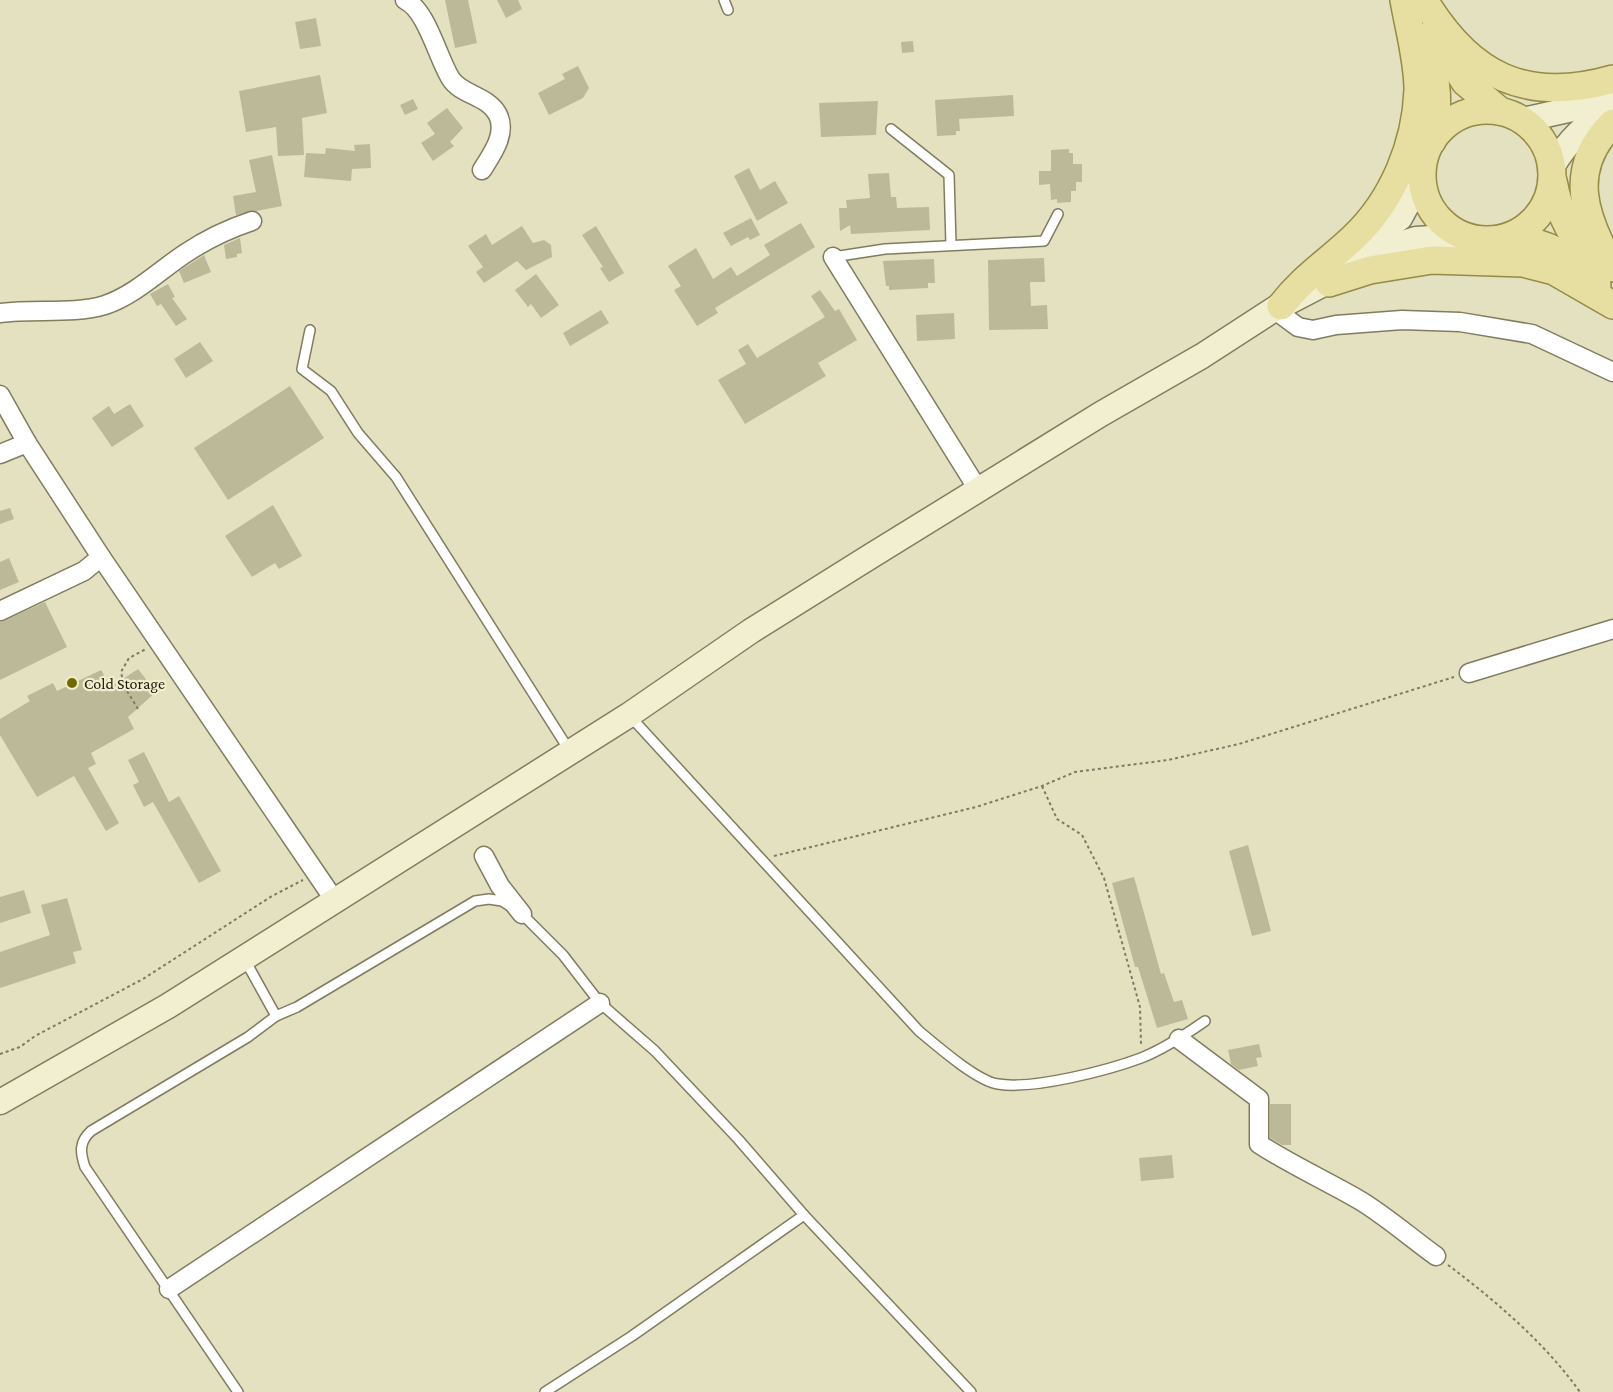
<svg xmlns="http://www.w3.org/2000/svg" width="1613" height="1392" viewBox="0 0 1613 1392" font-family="'Crimson Pro',serif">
<rect width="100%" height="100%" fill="#e4e1c0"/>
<g fill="#bcb999">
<path d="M445,0H468L477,43L455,48Z"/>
<path d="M497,0H518L522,9L506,18Z"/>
<path d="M316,18L321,46L300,49L295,22Z"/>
<path d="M913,41L914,52L902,53L901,42Z"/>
<path d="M578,66L589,88L583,98L549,115L538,93L565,79L562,74Z"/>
<path d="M320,75L327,113L302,118L304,155L278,156L276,127L246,132L239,91Z"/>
<path d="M1013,95L1014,116L959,119L960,131H956V135L937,136L935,100Z"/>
<path d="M413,99L418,109L405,115L400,105Z"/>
<path d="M878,101L876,135L821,137L819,103Z"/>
<path d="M447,108L463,128L450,142L454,146L433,161L421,143L435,134L427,123Z"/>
<path d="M370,144L371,168L352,169L351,181L304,177L306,153L325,154L326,148L355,151L354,145Z"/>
<path d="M1069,149V153H1073V164H1082V182H1076V191H1071V202L1057,203V199L1051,200L1050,184L1039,185V171H1051V150Z"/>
<path d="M272,155L282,206L236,215L233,196L256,192L249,160Z"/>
<path d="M749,168L760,190L775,181L788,203L757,221L734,176Z"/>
<path d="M889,173L891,197H896L897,208L929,207L930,230L851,234L850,225L840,231L839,208H847L846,200L870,198L868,174Z"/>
<path d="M751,218L760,235L750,240L748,237L731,246L723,233Z"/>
<path d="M801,223L815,247L715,308L718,313L697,326L674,290L681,286L668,266L696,248L713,279L731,267L737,276L770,255L764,245Z"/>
<path d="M522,226L533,243L544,240L551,245L552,257L526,270L517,261L484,283L476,272L483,267L468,246L486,234L492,245Z"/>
<path d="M596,226L624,273L609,282L600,268L603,267L582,235Z"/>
<path d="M240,238L242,253L237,254V257L226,259L224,245Z"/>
<path d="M204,255L211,272L184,283L179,271Z"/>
<path d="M1044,258L1045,282H1030L1031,306L1047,305L1048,329L989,330L988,260Z"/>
<path d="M934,259L935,283H928V288L889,290V286H886L883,261Z"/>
<path d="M536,274L559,305L541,318L531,304L528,307L515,290Z"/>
<path d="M168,284L175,297L172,298L187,319L176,326L161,304L157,306L150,294Z"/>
<path d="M820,290L835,311L839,309L857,340L818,363L826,376L745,424L718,380L746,364L738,350L748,344L757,358L825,317L811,296Z"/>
<path d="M601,310L609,323L570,346L563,333Z"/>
<path d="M954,313L955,339L917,341L916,315Z"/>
<path d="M200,342L213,361L186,378L174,359Z"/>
<path d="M290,386L324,438L228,500L194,448Z"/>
<path d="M130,404L144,426L112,447L92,418L109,406L114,414Z"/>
<path d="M273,505L302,556L279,569L275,563L252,577L225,536Z"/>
<path d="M10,508L14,519L0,524V511Z"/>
<path d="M9,558L19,582L0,590V562Z"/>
<path d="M45,602L67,647L0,680V622Z"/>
<path d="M138,669L156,692L128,717L134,729L91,753L96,764L88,768L119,823L106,831L74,776L37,797L0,735V719L30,701L27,696L53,683L57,691L101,670L111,687Z"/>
<path d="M144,752L169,802L179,796L221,871L199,883L153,802L144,807L133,785L139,782L128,760Z"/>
<path d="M1248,845L1271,931L1252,936L1229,851Z"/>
<path d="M1134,877L1161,974L1164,973L1174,1002L1182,1000L1188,1019L1157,1028L1138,967H1135L1112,883Z"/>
<path d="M24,890L31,913L0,923V897Z"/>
<path d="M67,898L82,950L73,952L76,963L0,988V952L50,935L41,905Z"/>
<path d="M1259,1044L1262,1057L1256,1058L1258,1066L1239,1070L1231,1064L1228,1050Z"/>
<path d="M1270,1104H1291V1145H1282L1270,1138Z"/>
<path d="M1172,1155L1174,1178L1141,1181L1139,1158Z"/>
</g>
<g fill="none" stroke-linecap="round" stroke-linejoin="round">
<g stroke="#807d5f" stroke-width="12">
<g id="lane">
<path d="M724,0L728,10"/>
<path d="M891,129L949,175L951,245"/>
<path d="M833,257L885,249L1044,241L1058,214"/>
<path d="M310,330L302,369L331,391L358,433L396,477L569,750"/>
<path d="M629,715L919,1031C937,1046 977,1081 998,1084C1033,1090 1109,1070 1141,1058C1164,1049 1185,1035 1205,1021"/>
<path d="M276,1016L297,1007L475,901L489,899L502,901L522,914L563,955L600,1003L655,1051L738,1139L804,1215L971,1392"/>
<path d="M238,1392L85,1167C80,1152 79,1142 91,1131L248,1037L276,1016L245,960"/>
<path d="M545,1392L632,1336L804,1215"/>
</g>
</g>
<g stroke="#807d5f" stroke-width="21">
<g id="street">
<path d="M405,0C427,10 438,59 451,79C461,95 489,96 498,115C507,134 492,154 482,170"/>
<path d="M833,257L979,491"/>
<path d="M1275,310L1298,327L1313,330L1336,325L1402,320L1460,322L1532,334L1613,372"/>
<path d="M0,313C34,308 72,315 105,305C135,295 160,270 186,253C207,239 228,229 252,221"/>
<path d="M0,395L27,443L101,557L335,901"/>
<path d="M0,454L27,443"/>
<path d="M0,611L84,571L101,557"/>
<path d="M1469,673L1613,629"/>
<path d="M484,856L500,886L522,914"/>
<path d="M1179,1039L1259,1099V1144C1291,1165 1327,1181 1361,1201C1387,1217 1411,1238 1436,1256"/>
<path d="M169,1289L600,1003"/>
</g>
</g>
<g stroke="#807d5f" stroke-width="27">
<g id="secondary">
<path d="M1523,120L1577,108L1613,90"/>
<path d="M1552,167C1569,139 1585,125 1613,106"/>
<path d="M1340,261L1400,218L1422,177"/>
<path d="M1283,305L1400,244L1416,239L1466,236"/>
<path d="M0,1102L168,1006L629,715L751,631L871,556L1101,414L1202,356L1296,295"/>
</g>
</g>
<g stroke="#948b45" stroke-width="30">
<g id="primary">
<path d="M1424,0C1470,76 1526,104 1613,79"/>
<path d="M1433,32L1465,82L1500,111"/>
<path d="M1425,46C1439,79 1439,107 1432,141"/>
<circle cx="1487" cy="175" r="65"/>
<path d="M1613,123C1566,169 1584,218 1613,268"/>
<path d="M1553,181C1560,219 1573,238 1598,267"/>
<path d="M1501,239C1548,239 1566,254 1597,285"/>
<path d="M1329,283L1370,270L1432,260L1523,263L1554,271L1613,305"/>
<path d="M1281,306C1303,277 1328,262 1354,237C1393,200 1416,144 1418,90C1418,60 1409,29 1404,0"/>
</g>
</g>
<g stroke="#7d7a65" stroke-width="2" stroke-dasharray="3 3" stroke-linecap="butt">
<path d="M138,709L124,686L121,672L129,658L146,649"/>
<path d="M1042,786L1057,819L1082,835L1104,878L1140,1007L1141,1044"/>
<path d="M774,856L976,807L1042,786L1075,772L1168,760L1239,744L1454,677"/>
<path d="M0,1054L20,1047L35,1036L143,979L272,896L303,880"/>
<path d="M1448,1265C1496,1301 1545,1343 1580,1392"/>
</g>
<use href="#lane" stroke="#fff" stroke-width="9"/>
<use href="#street" stroke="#fff" stroke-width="18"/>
<use href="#secondary" stroke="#f2efd0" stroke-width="24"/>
<use href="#primary" stroke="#e6dfa1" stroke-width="27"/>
</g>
<circle fill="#726900" stroke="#f1eecd" stroke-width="2" cx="72" cy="683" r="6"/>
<g text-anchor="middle" stroke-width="4.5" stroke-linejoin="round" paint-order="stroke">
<g font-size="16" fill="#1b190e" stroke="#f1eecd" text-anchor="start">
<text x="84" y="689">Cold Storage</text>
</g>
</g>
</svg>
